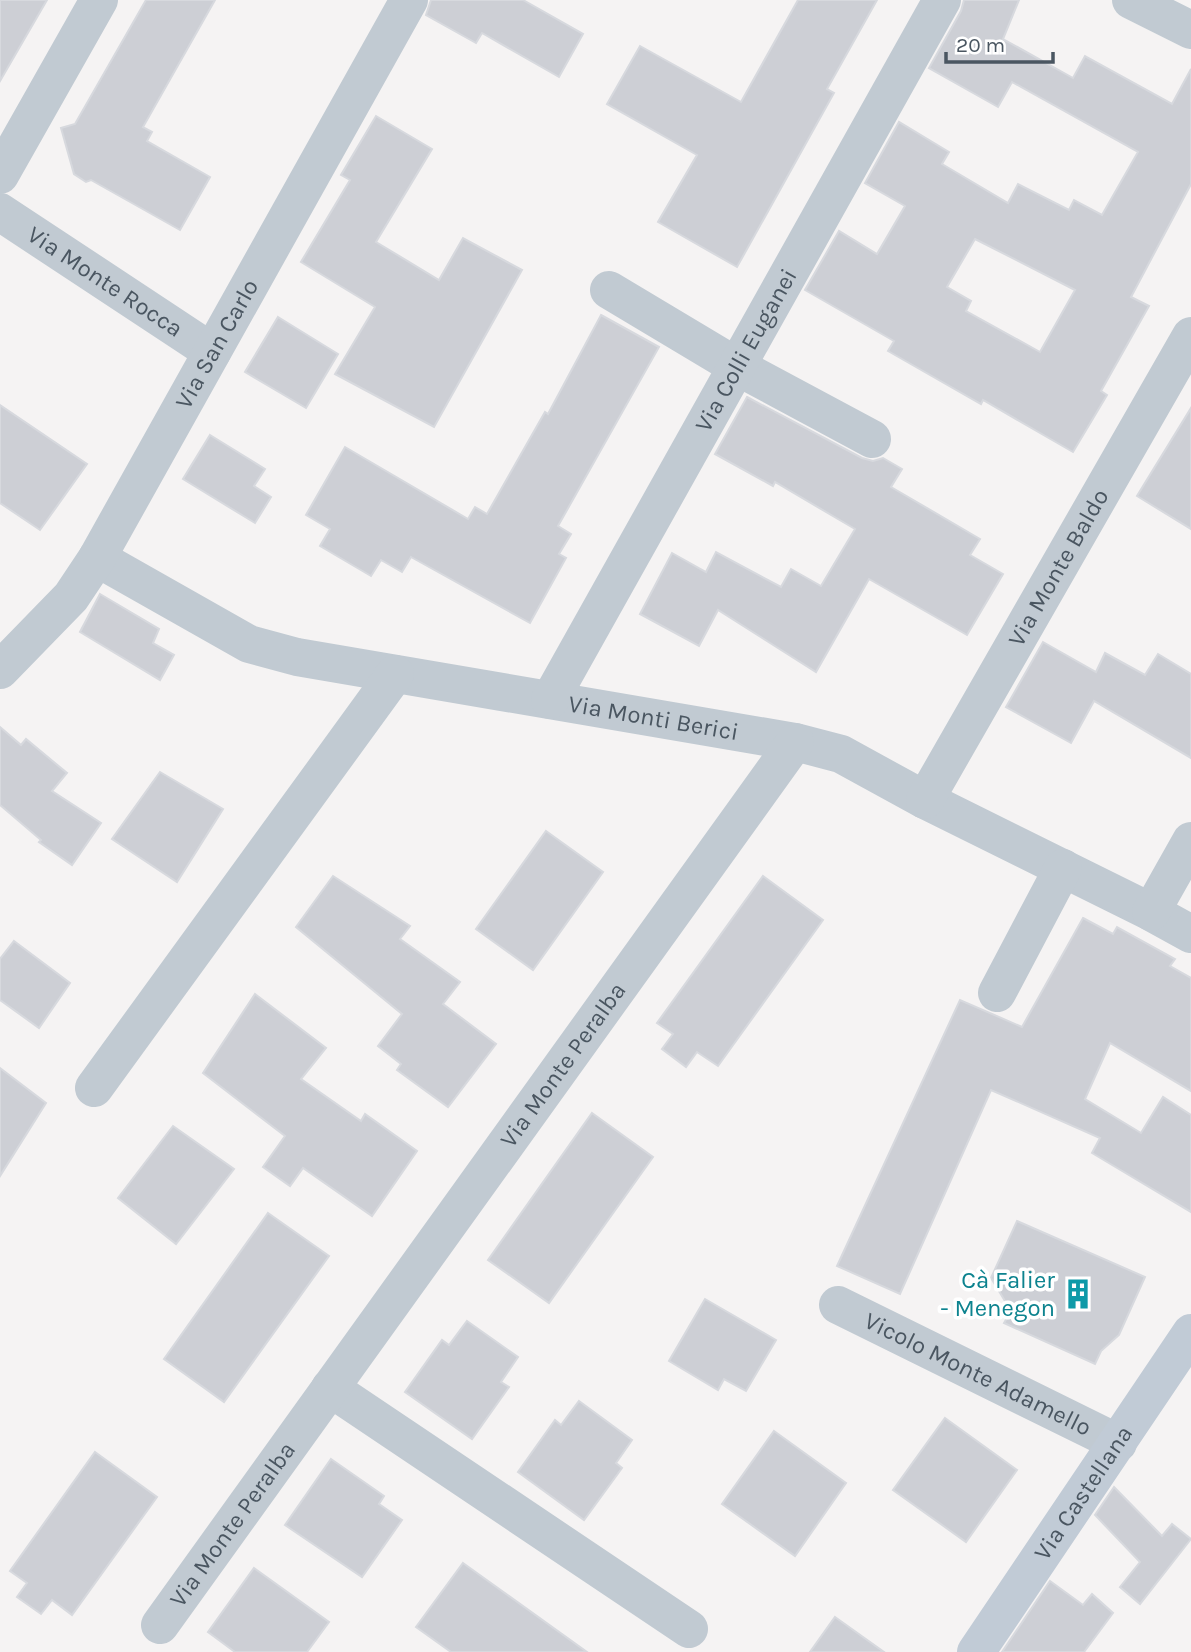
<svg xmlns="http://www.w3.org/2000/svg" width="1191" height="1652" viewBox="0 0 1191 1652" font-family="Karla,sans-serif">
<rect width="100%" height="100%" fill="#f5f3f3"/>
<g fill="#cdcfd5" stroke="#d7d9de" stroke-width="2" fill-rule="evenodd">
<path d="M0,0H47L0,81Z"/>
<path d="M146,0H215L143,127L152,132L147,141L210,177L180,230L91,180L86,182L74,174L61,128L75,124Z"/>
<path d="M431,0H523L583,34L559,77L482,33L476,43L426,15Z"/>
<path d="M798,0H877L827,89L834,93L737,267L658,222L697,155L607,104L640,46L741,102Z"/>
<path d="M964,0H1019L1003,39L1073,78L1085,56L1172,104L1191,69V184L1131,297L1149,306L1101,391L1107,395L1073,452L983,400L981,404L888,351L894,341L805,290L839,231L877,254L905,206L865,183L899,122L949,152L942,164L1008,203L1018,184L1069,210L1074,200L1102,215L1138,152L1012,82L998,107L929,68L961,11ZM975,239L1075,290L1040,352L966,311L971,301L947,287Z"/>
<path d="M376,116L432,149L376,242L439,280L463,238L522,270L434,427L335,374L375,307L301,262L350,180L341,175Z"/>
<path d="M601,315L659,347L558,526L571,534L559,554L566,558L530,623L411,557L402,572L381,560L371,576L320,546L330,529L306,515L345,447L468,519L475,507L487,514L545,412L548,414Z"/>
<path d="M278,317L338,354L306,408L245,372Z"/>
<path d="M747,397L862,458L873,461L883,458L902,469L891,487L980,539L970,555L1003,574L967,635L869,579L816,672L718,610L699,646L640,614L672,553L706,572L716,552L781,587L791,569L821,586L855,529L775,482L773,486L715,454Z"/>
<path d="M0,405L87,464L40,530L0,503Z"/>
<path d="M1191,408V529L1137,496Z"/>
<path d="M210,435L265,469L254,486L271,497L255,523L183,479Z"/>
<path d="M100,594L159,629L153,643L174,655L160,680L80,632Z"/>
<path d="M1043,642L1096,672L1105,653L1145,675L1158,654L1191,674V758L1094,701L1071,743L1006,707Z"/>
<path d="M0,727L21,745L26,739L67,773L52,791L101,823L72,865L39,842L41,840L0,805Z"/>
<path d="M160,772L223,809L177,882L112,839Z"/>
<path d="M546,831L603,872L533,970L476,929Z"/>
<path d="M333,876L410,926L400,939L460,982L443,1004L496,1044L448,1107L397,1070L401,1064L378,1046L402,1014L296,927Z"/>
<path d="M763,876L823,920L718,1066L697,1052L686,1067L662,1049L673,1034L657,1023Z"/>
<path d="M1083,918L1113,934L1117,927L1175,959L1170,966L1191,978V1091L1110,1043L1085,1099L1141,1133L1163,1097L1191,1115V1212L1092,1153L1100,1138L991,1090L900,1294L837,1266L960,1000L1022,1027Z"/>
<path d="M14,941L70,983L39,1028L0,1000V959Z"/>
<path d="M255,994L326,1048L301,1079L361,1121L365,1114L417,1151L372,1216L303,1168L290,1186L263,1167L285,1136L203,1073Z"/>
<path d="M0,1068L46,1103L0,1176Z"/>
<path d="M592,1113L653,1157L549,1303L488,1260Z"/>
<path d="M173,1126L234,1169L176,1244L118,1198Z"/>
<path d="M268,1213L329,1256L224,1402L164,1359Z"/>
<path d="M1017,1221L1145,1277L1119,1335L1101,1351L1095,1364L1004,1323L1011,1311L991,1278Z"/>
<path d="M705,1299L776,1340L746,1391L724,1379L718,1390L669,1361Z"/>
<path d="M467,1321L518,1357L501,1382L509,1387L472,1439L405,1392L442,1340L449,1345Z"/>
<path d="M579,1401L632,1440L616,1463L622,1468L584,1520L518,1472L555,1420L561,1425Z"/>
<path d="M945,1418L1017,1470L966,1542L893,1490Z"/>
<path d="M774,1431L846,1483L795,1556L722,1504Z"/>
<path d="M95,1452L157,1497L72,1615L52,1600L41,1614L17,1597L27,1583L10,1571Z"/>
<path d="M331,1459L384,1496L379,1504L402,1520L362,1577L285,1525Z"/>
<path d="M1114,1487L1162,1536L1172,1524L1191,1539L1140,1604L1120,1587L1140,1562L1095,1515Z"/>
<path d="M463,1563L587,1652H451L416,1627Z"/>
<path d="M254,1568L329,1622L307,1652H235L208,1632Z"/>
<path d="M1050,1581L1083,1605L1092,1594L1113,1613L1084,1652H1002Z"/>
<path d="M835,1617L884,1652H810Z"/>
</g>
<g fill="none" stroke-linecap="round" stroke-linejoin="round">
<g stroke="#c1cad2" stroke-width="38">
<path d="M1131,0L1191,30"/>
<path d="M0,175L99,0"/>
<path id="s1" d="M0,212L212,352"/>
<path d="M609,290L736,366L872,439"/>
<path id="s2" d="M97,558L249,644L297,657L795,742L841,754L925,800L1151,912L1191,934"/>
<path id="s3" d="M0,670L71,597L97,558L409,0"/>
<path id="s4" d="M550,700L942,0"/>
<path id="s5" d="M925,800L1191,336"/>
<path d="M1151,912L1191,841"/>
<path d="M997,993L1063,868"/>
<path d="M94,1088L395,674"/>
<path id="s6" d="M838,1305L1118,1443"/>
<path d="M330,1388L689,1629"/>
<path id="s7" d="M160,1625L795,742"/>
</g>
<path stroke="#c1cbd6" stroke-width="38" id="s8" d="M976,1652L1191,1333"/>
</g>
<defs>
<g id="building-bare" transform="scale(2.415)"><path d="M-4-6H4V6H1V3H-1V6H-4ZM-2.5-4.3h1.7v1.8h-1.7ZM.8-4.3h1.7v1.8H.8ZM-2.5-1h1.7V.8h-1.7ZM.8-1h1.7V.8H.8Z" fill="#0f9aa8" stroke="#fff" stroke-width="2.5" paint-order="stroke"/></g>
</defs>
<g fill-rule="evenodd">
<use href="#building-bare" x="1078" y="1294"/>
</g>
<g text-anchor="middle" stroke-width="7" stroke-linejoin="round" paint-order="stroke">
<g font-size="24" fill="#4a5661" stroke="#fff">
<text dy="8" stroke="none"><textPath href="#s1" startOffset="126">Via Monte Rocca</textPath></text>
<text dy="8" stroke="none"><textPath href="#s3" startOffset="394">Via San Carlo</textPath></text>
<text dy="8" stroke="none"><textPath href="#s4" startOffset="401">Via Colli Euganei</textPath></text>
<text dy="8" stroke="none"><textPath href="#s5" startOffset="268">Via Monte Baldo</textPath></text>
<text dy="8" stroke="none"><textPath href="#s2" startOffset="586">Via Monti Berici</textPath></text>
<text dy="8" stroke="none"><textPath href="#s7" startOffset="690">Via Monte Peralba</textPath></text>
<text dy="8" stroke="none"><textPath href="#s6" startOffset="156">Vicolo Monte Adamello</textPath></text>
<text dy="8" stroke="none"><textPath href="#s8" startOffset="192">Via Castellana</textPath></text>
<text dy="8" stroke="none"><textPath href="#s7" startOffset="124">Via Monte Peralba</textPath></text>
</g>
<g font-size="24" fill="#0d838f" stroke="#fff" text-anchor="end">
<text x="1055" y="1288">Cà Falier<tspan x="1055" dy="28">- Menegon</tspan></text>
</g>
</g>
<path d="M946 52v10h107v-10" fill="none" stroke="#4a5661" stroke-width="3.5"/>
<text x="956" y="52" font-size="21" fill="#4a5661" stroke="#ffffff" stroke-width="5" paint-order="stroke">20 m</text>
</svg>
